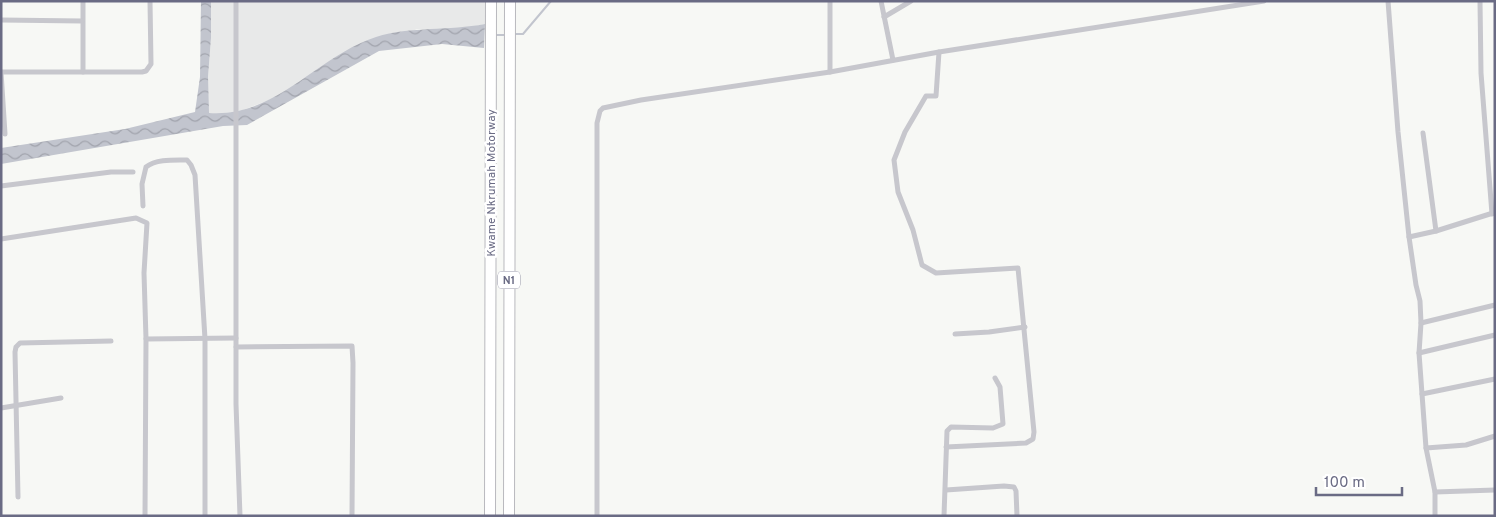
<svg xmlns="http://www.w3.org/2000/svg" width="1496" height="517" viewBox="0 0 1496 517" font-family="Overpass,sans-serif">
<defs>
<pattern id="water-waves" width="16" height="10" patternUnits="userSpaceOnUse" patternTransform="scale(1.25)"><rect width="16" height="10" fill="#c2c5ce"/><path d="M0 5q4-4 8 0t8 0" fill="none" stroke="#a2a4ad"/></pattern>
</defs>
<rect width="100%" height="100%" fill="#f7f8f5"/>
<path fill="#e8e9e9" d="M211,1H485V24L462,29H417L300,82L274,98L243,110L222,114L208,113V77L211,38Z"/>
<path fill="url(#water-waves)" d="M201,1H211V38L208,77L209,113C276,118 317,56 376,37C411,26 449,31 485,24L484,48L442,44L379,51L247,125L223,126L1,164V148L125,129L195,112L200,77Z"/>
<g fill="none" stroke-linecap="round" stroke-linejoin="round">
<g stroke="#c2c5ce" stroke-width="2">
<path d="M513,34H523L551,1"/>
<path d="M496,35H506"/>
</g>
<g stroke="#b9b9be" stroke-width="12">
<g id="motorway">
<path d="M490,516L491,1"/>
<path d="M509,516L510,1"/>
</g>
</g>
<g stroke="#c7c7cd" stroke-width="5">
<path d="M83,1V72"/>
<path d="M236,1V404L240,516"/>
<path d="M830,1V72"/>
<path d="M881,1L893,60"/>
<path d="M1388,1L1398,132L1409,237L1416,285L1420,301L1421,323L1419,353L1422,394L1426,448L1435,492V516"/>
<path d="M1480,1L1481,73L1492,214"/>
<path d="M884,17L911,1"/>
<path d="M1,20L82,21"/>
<path d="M939,52L936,96H926L905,132L894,160L898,192L913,230L922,265L936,273L1018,268L1034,432L1033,439L1026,443L946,447"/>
<path d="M1,72H142L146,71L151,64L150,1"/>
<path d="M1,72L5,134"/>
<path d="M1423,133L1436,231"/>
<path d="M1,186L111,172H133"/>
<path d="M143,206L142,184L146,167C156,159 173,160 187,160L191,165L195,175L205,339V516"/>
<path d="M1409,237L1436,231L1493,213"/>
<path d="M1,239L136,218L147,223L144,273L146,339L145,516"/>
<path d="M1421,323L1495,305"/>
<path d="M955,334L989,332L1025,327"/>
<path d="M146,339L236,338"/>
<path d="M236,347L352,346L353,363L352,516"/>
<path d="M1419,353L1495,335"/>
<path d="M1422,394L1495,379"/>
<path d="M1,408L61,398"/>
<path d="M1426,448L1466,445L1495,436"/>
<path d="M946,490L1004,486L1014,487L1016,491L1017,516"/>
<path d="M1435,492L1495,490"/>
<path d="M18,497L15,352L16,347L20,343L111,341"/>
<path d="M597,516V123L600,111L603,108L641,100L830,72L939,52L1264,1"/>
<path d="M944,516L947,431L951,427L993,428L1003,424L1000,387L995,378"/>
</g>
<use href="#motorway" stroke="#fff" stroke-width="10"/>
</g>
<g text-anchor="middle" stroke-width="5" stroke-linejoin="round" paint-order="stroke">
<rect fill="#fff" stroke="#9797a9" stroke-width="1" x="498" y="271.5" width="22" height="17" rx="4"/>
<g font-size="11" font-weight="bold" fill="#6a6b84">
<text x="509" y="284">N1</text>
</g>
<g font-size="12" fill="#6a6b84" stroke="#fff">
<text transform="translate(491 183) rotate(-90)" y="4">Kwame Nkrumah Motorway</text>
</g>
</g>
<rect width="1496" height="517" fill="none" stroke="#6a6b84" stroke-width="5"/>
<path d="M1316 487v8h86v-8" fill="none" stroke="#6a6b84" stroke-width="2.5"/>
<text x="1324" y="487" font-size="15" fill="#6a6b84" stroke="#ffffff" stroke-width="4" paint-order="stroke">100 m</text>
</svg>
